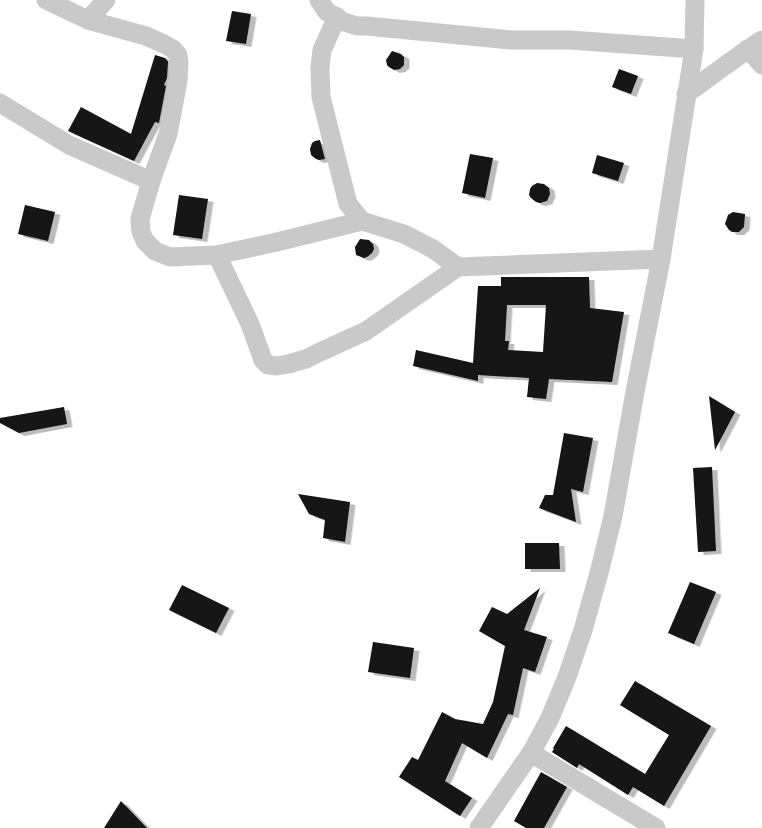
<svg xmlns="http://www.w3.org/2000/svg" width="762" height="828" viewBox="0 0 762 828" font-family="Cabin,sans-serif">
<defs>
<filter id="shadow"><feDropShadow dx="5.5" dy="3" stdDeviation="0" flood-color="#0004"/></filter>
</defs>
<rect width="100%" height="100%" fill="#fff"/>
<g fill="#131313" fill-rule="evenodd" filter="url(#shadow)">
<path d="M232,11L251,14L246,44L226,41Z"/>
<path d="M392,51L401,54L404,57V65L400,69L394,70L389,67L387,65L386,60Z"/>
<path d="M155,55L165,58L167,60L168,62L167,78L164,85L166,86L159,123L155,122L134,161L68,131L81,107L131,134Z"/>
<path d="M619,69L638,76L631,94L612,87Z"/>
<path d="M320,140L325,159L319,160L316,159L311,155L310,149L312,143L315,141Z"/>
<path d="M470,154L493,158L485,198L462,193Z"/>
<path d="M597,155L624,163L618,181L592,173Z"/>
<path d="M537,183L544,184L549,188L550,194L547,201L540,203L536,202L531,198L529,195L530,189L532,186Z"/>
<path d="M179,195L208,199L202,239L173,235Z"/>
<path d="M25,205L55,212L48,241L18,234Z"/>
<path d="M733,212L745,214L744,227L739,232H732L729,230L725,224L728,215Z"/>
<path d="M360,239L369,240L373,244L374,249L372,253L367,257L364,258L356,255L355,247Z"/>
<path d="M501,277H589L590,308L624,312L612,382L549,379L546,399L527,397L529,378L478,375V381L413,366L416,350L473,363L478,286H501ZM507,305H546L543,352L508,350L509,341H505Z"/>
<path d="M709,396L735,412L715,450Z"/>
<path d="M64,407L67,424L19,433L0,423V418Z"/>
<path d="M564,433L593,438L583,492L571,489L576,522L539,508L545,495H553Z"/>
<path d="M712,467L716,551L698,552L693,468Z"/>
<path d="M298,494L350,502L345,542L323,538L325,520L309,514Z"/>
<path d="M525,543H559L560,569H525Z"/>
<path d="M690,582L716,592L694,644L668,633Z"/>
<path d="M182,585L229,608L216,633L169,610Z"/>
<path d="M540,588L524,630L547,637L535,672L523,668L513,715L508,714L487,758L462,743L445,781L472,798L460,816L399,777L412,757L418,760L442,712L455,719L483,724L493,702L505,646L479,631L492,607L507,614Z"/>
<path d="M373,642L414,648L410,678L368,672Z"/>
<path d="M635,681L711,726L664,806L633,787L628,795L579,764L577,768L552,752L554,749L553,748L566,726L645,774L669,735L620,705Z"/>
<path d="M541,772L567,787L544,828H526L514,821Z"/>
<path d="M121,801L147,828H104Z"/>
</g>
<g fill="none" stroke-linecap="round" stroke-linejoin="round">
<g stroke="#c9c9c9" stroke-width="19">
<path d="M46,0L88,20L106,0"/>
<path d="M319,0L327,12L337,17L341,21L357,26H367L511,40H570L694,49"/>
<path d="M337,17L322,50L320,67L321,97L348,204L362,221L404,234L433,249L458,267"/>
<path d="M88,20L146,36L164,44L173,49L178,55L179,62L178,81L168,134L151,181L140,219L141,232L145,241L155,251L170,257L217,255L277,242L362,221"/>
<path d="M748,49L762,65"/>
<path d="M686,94L748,49L762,40"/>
<path d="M0,103L69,145L151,181"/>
<path d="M217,255L250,324L263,360L268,365L277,366L288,364L306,359L320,352L366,331L458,267L661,259"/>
<path d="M531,753L656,828"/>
<path d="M479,828L531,753L550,718L567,677L583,630L599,573L613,516L635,392L661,259L694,49L695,0"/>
</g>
</g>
</svg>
